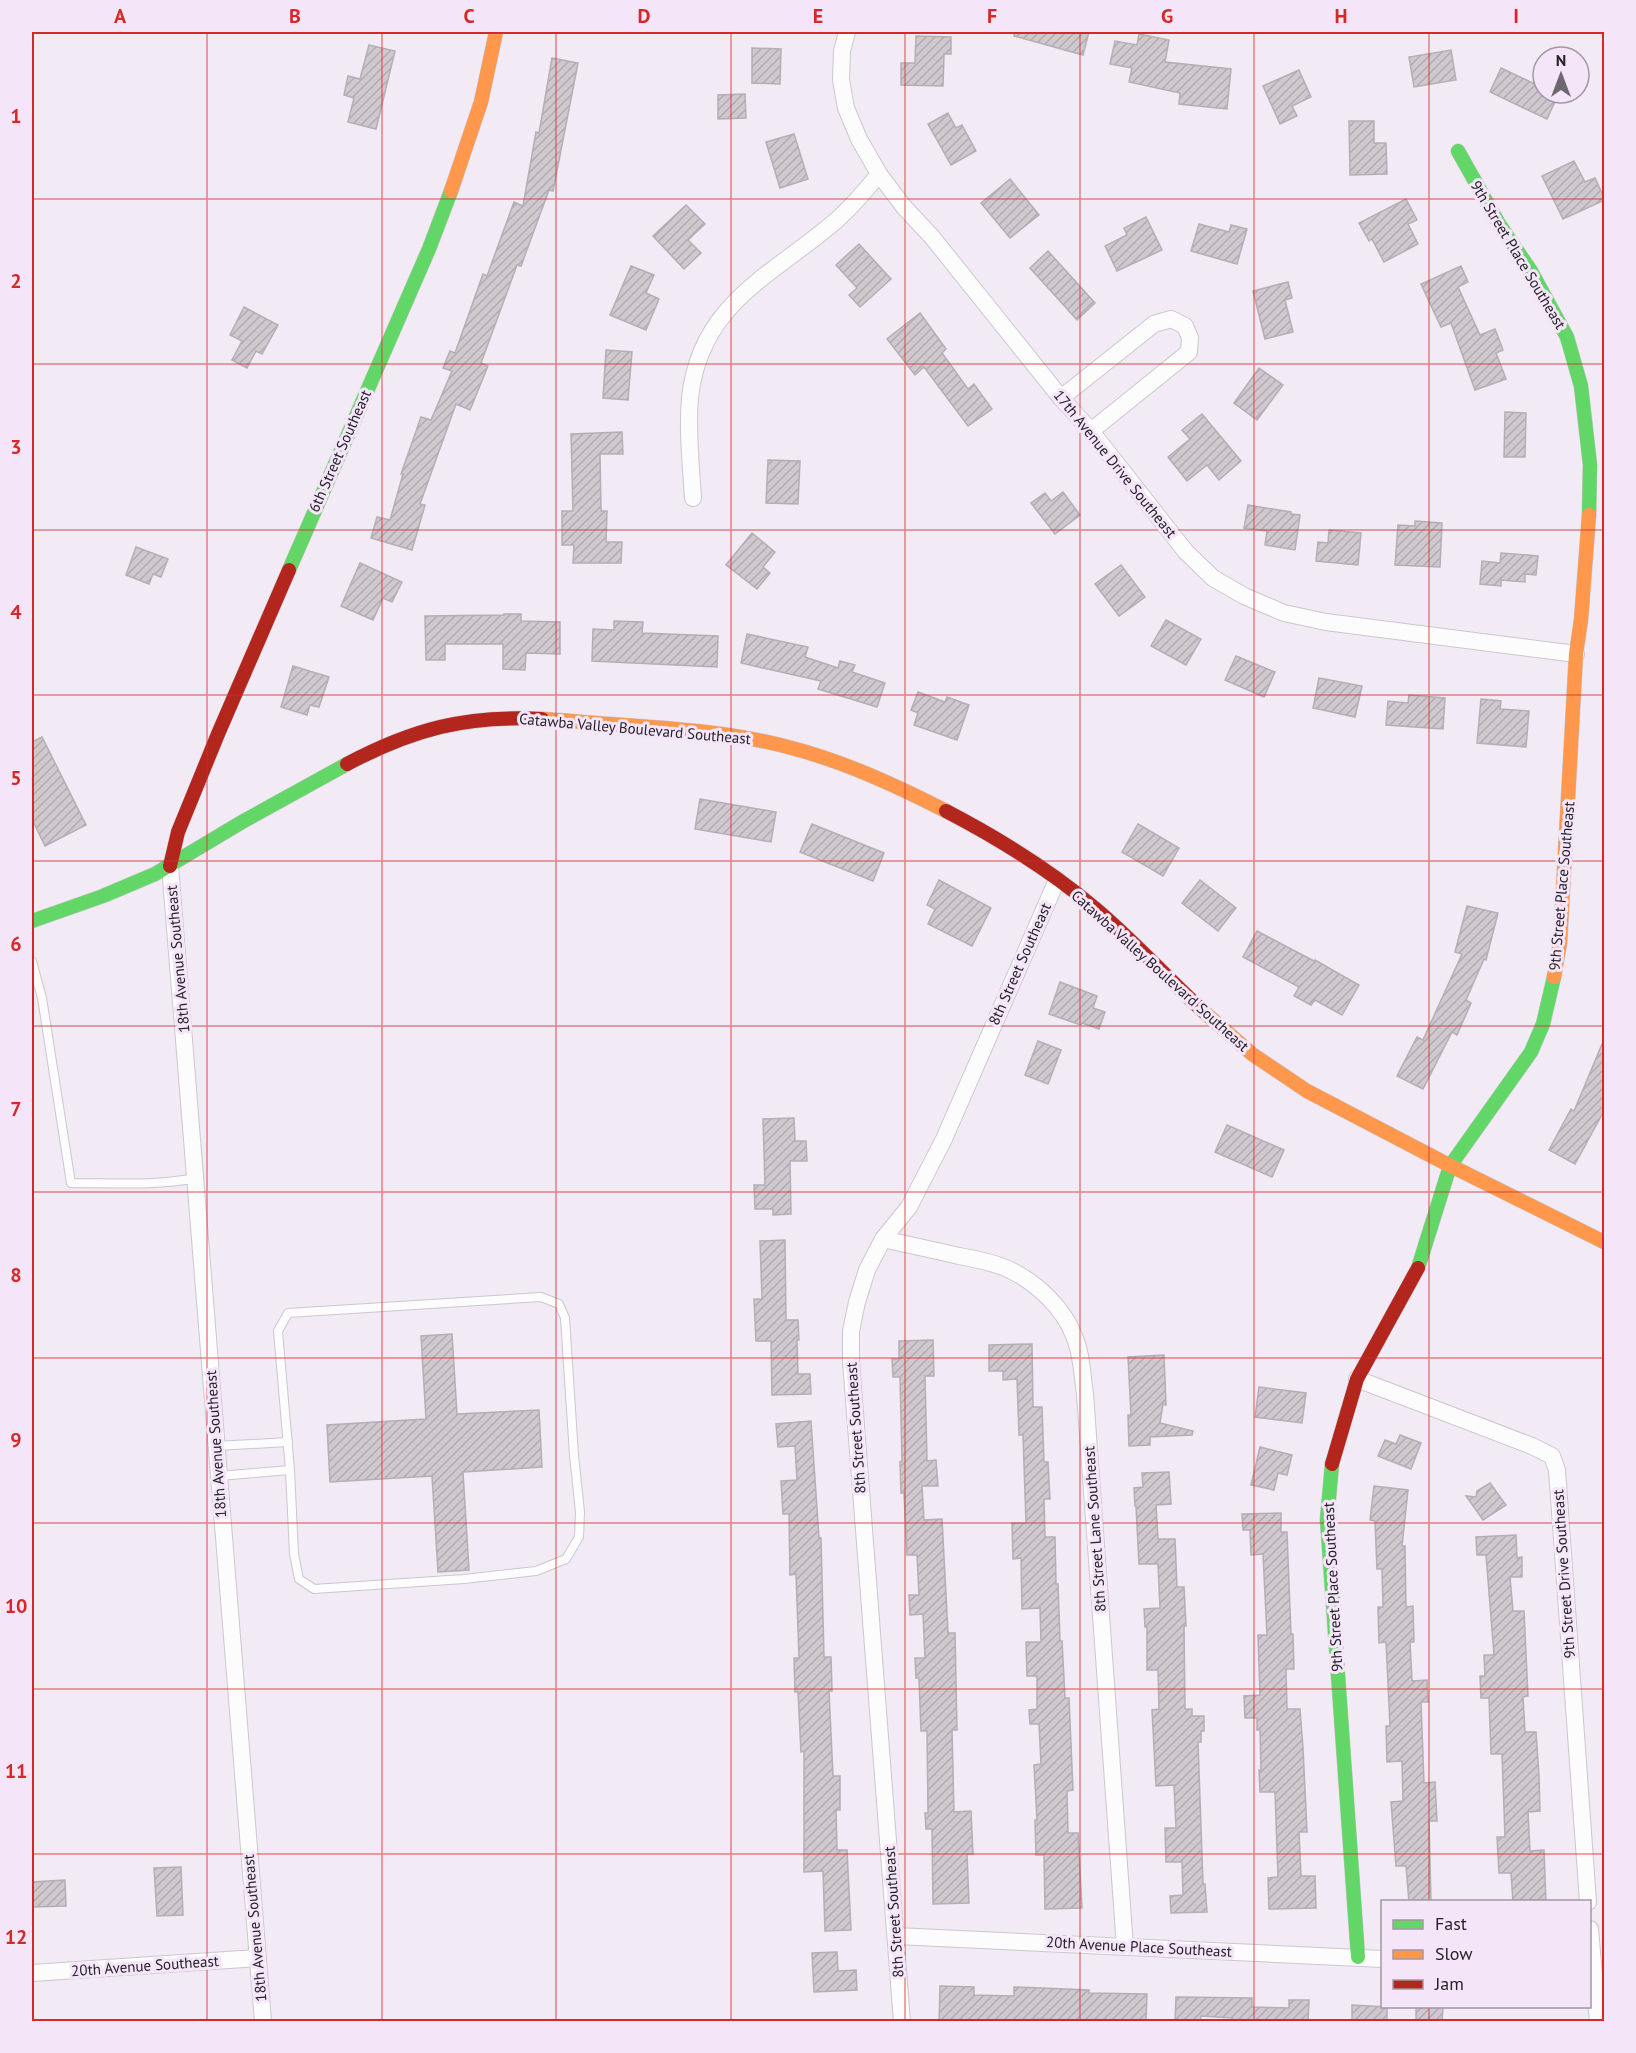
<svg xmlns="http://www.w3.org/2000/svg" width="1636" height="2053" viewBox="0 0 1636 2053" font-family="'PT Sans',sans-serif">
<defs>
<pattern id="building-hatch" width="6" height="6" patternUnits="userSpaceOnUse" patternTransform="scale(1.5)"><rect width="6" height="6" fill="#cfc8cf"/><path d="M-1 1l2-2M0 6l6-6M5 7l2-2" fill="none" stroke="#b2acb2"/></pattern>
</defs>
<rect width="100%" height="100%" fill="#f2eaf4"/>
<g fill="url(#building-hatch)" stroke="#b4aeb5" stroke-width="1.5">
<path d="M1015,32H1089L1083,55L1014,36Z"/>
<path d="M1139,34L1169,40L1165,62L1231,69L1227,109L1179,104L1180,93L1129,82L1132,68L1110,64L1115,41L1137,45Z"/>
<path d="M916,36L951,37V54H944L943,86L901,85V63H915Z"/>
<path d="M369,45L395,51L376,129L348,122L354,98L344,95L348,76L360,79Z"/>
<path d="M752,48L781,49L780,84L752,83Z"/>
<path d="M1451,50L1456,80L1414,87L1409,57Z"/>
<path d="M552,58L578,63L553,191L549,190L521,266L517,265L481,363L488,366L470,410L456,404L420,504L425,505L412,550L371,538L377,517L390,520L403,474H401L421,417L431,420L452,371L443,368L450,351L455,353L483,274L487,276L514,202L523,206L536,132L539,133Z"/>
<path d="M1501,68L1543,88V93H1554L1558,95L1547,119L1490,92Z"/>
<path d="M1299,70L1311,97L1292,106L1297,116L1280,124L1263,86Z"/>
<path d="M745,94L746,118L718,119V95Z"/>
<path d="M948,113L956,128L962,125L976,151L951,165L928,124Z"/>
<path d="M1349,121H1374V143H1386L1387,174L1350,175Z"/>
<path d="M794,134L808,179L780,188L766,142Z"/>
<path d="M1574,161L1585,182L1595,178L1605,200L1563,219L1542,176Z"/>
<path d="M1010,179L1039,215L1010,238L981,203Z"/>
<path d="M1406,199L1417,220L1408,224L1418,244L1384,262L1372,239L1369,241L1359,223Z"/>
<path d="M686,205L705,224L688,240L701,253L684,269L653,236Z"/>
<path d="M1146,217L1162,250L1117,271L1105,246L1127,235L1124,228Z"/>
<path d="M1199,224L1229,232L1231,225L1247,229L1237,264L1191,251Z"/>
<path d="M859,244L891,279L860,307L849,295L857,288L836,265Z"/>
<path d="M1048,251L1095,303L1077,320L1030,268Z"/>
<path d="M631,266L654,275L646,293L659,299L646,330L610,315Z"/>
<path d="M1461,266L1468,282L1458,287L1480,335L1495,329L1503,350L1496,353L1506,379L1475,390L1451,323L1441,327L1421,284Z"/>
<path d="M1288,282L1292,298L1285,300L1293,332L1265,339L1253,291Z"/>
<path d="M244,307L278,325L262,354L256,351L247,368L232,360L242,341L230,335Z"/>
<path d="M920,313L946,349L942,353L968,389L974,384L992,409L968,426L924,367L915,375L887,339Z"/>
<path d="M606,350L632,352L628,400L603,398Z"/>
<path d="M1259,368L1283,385L1257,420L1234,403Z"/>
<path d="M1505,412L1526,413L1525,457H1504Z"/>
<path d="M1202,414L1241,461L1219,480L1207,465L1187,481L1168,457L1190,439L1182,430Z"/>
<path d="M622,432L623,454H600L601,511H607L606,542H622L621,563H573L574,545H562V511H573L571,434Z"/>
<path d="M768,460L800,461L798,504L766,503Z"/>
<path d="M1063,492L1080,515L1055,534L1031,503L1045,493L1051,501Z"/>
<path d="M1248,505L1291,512V514L1300,515L1295,550L1265,545L1267,531L1244,528Z"/>
<path d="M1415,521L1442,523L1440,567L1395,565L1398,525L1415,526Z"/>
<path d="M1329,530L1361,533L1358,565L1316,561L1318,542L1328,543Z"/>
<path d="M752,533L775,552L763,567L770,573L757,589L726,565Z"/>
<path d="M136,547L168,559L161,577L153,574L149,584L126,575Z"/>
<path d="M1501,553L1538,556L1536,575L1525,574V582L1501,580V586L1480,584L1482,561L1500,563Z"/>
<path d="M360,563L402,582L392,602L383,598L373,620L341,606Z"/>
<path d="M1121,565L1145,597L1119,616L1095,584Z"/>
<path d="M504,614H521V621L560,622V654L526,653L525,670L503,669V644H445V660H426L425,616L504,615Z"/>
<path d="M1166,620L1201,639L1186,665L1151,646Z"/>
<path d="M614,621L643,622L642,633L718,636L717,667L592,661L593,629L614,630Z"/>
<path d="M747,634L808,647L805,657L838,668L840,661L855,665L852,672L885,683L877,707L818,689L821,681L741,663Z"/>
<path d="M1236,656L1275,672L1264,697L1225,680Z"/>
<path d="M293,666L329,677L319,707L310,705L307,715L281,707Z"/>
<path d="M1319,678L1362,686L1355,717L1313,708Z"/>
<path d="M918,692L945,702L947,697L969,705L957,740L914,725L918,713L911,710Z"/>
<path d="M1409,695L1445,698L1443,729L1386,725L1388,701L1408,703Z"/>
<path d="M1481,699L1501,701L1500,709L1529,711L1526,747L1477,743Z"/>
<path d="M42,737L86,825L45,846L32,819V742Z"/>
<path d="M700,799L776,812L771,842L695,829Z"/>
<path d="M812,824L884,853L873,881L800,852Z"/>
<path d="M1138,824L1179,848L1163,876L1122,852Z"/>
<path d="M939,880L991,908L972,946L928,924L935,909L927,905Z"/>
<path d="M1200,880L1236,908L1218,931L1182,903Z"/>
<path d="M1467,906L1498,913L1486,960L1484,959L1466,1000L1471,1003L1457,1035L1452,1032L1423,1089L1397,1076L1417,1037L1423,1040L1462,954L1455,952Z"/>
<path d="M1257,931L1314,961L1315,960L1359,985L1342,1015L1315,1000L1311,1005L1294,996L1299,987L1243,957Z"/>
<path d="M1060,982L1097,996L1093,1008L1105,1012L1099,1029L1082,1023L1081,1025L1049,1014Z"/>
<path d="M1605,1037V1109L1575,1164L1549,1150L1571,1109L1574,1111Z"/>
<path d="M1038,1041L1061,1050L1048,1084L1025,1075Z"/>
<path d="M794,1118L795,1141H806L807,1161H790L791,1214L773,1215V1209H755L754,1185H765L763,1119Z"/>
<path d="M1227,1125L1284,1150L1272,1177L1215,1152Z"/>
<path d="M785,1240L786,1320H798L799,1340H797L798,1374H810L811,1394L772,1395L771,1341H756L754,1299H762L760,1241Z"/>
<path d="M452,1334L457,1414L539,1410L542,1467L463,1472L469,1570L438,1572L432,1476L330,1482L327,1425L426,1419L421,1336Z"/>
<path d="M933,1340L934,1376H925L927,1461L936,1460L938,1486H922L924,1520L942,1519L948,1633H955L957,1730H952L954,1812L971,1811L973,1854H967L969,1903L933,1904L932,1829H926L925,1813H928L927,1731H921L919,1678H916L915,1658H925L923,1614L910,1615L909,1595H919L917,1555H907L904,1493H901L900,1462L902,1461L900,1377H893L892,1359H899V1341Z"/>
<path d="M1032,1344L1033,1407H1042L1044,1462H1048L1050,1499H1044L1045,1537H1055L1056,1584H1058L1060,1641H1062L1065,1698H1069L1073,1790L1067,1791L1068,1833H1078L1082,1908L1045,1909L1044,1855H1036L1035,1820H1037L1034,1765L1041,1764L1039,1724H1030L1029,1710L1037,1709V1676H1027L1026,1642H1041L1040,1608L1022,1609L1021,1558L1013,1559L1012,1523H1026L1023,1435H1019L1017,1379L1003,1380V1371H989V1345Z"/>
<path d="M1164,1355L1166,1405L1163,1404L1160,1423L1193,1431L1192,1435L1150,1437V1445L1129,1446L1128,1415H1131L1128,1357Z"/>
<path d="M1259,1387L1306,1393L1302,1423L1255,1417Z"/>
<path d="M811,1421L819,1538H821L824,1657H831L832,1691H829L833,1776H840V1810H836L837,1850H847L851,1930L825,1931L823,1871L804,1872V1751L801,1752L798,1692H795L794,1658H799L796,1574L790,1575L789,1514H783L781,1481L797,1480L795,1446L778,1447L776,1424Z"/>
<path d="M1400,1435L1421,1443L1411,1469L1378,1456L1385,1440L1396,1444Z"/>
<path d="M1260,1447L1292,1455L1287,1475L1278,1473L1274,1490L1251,1485Z"/>
<path d="M1169,1472L1171,1504L1156,1505L1158,1539H1175L1177,1587H1184L1186,1626H1184L1185,1709H1192V1716H1204V1731H1201V1742H1198L1203,1884H1205L1207,1912L1171,1913L1170,1896L1183,1895L1182,1862H1166L1165,1828H1176L1174,1785L1156,1786L1152,1710L1159,1709L1158,1670H1147V1627H1145L1144,1609L1160,1608L1158,1564H1139L1136,1506H1135L1134,1488L1143,1487L1142,1473Z"/>
<path d="M1490,1483L1506,1505L1483,1520L1466,1496L1476,1497L1477,1491Z"/>
<path d="M1374,1486L1408,1490L1402,1546H1405L1406,1607L1413,1606L1414,1642H1410L1412,1681L1427,1680L1428,1702H1421L1424,1783L1435,1782L1437,1821H1429L1431,1902H1409L1406,1866H1396L1391,1802L1403,1801L1402,1761L1387,1762L1386,1726H1390L1386,1642L1379,1643L1378,1607H1383L1382,1569H1377L1375,1521L1370,1520Z"/>
<path d="M1281,1513V1532H1287L1291,1634H1293L1294,1669H1286L1287,1709H1300L1303,1748L1307,1832H1299L1301,1876H1315L1316,1908L1269,1909L1268,1878L1278,1877L1275,1792H1260L1259,1770H1261L1260,1730H1257V1718H1245L1244,1696L1260,1695L1258,1635H1267L1263,1554L1251,1555L1250,1530H1243L1242,1514Z"/>
<path d="M1516,1535L1517,1558L1522,1557V1577H1510L1513,1611H1524L1528,1696L1523,1697L1525,1732H1536L1539,1776L1540,1811L1528,1812L1530,1851L1544,1850L1546,1902H1513L1511,1873H1499L1497,1837H1505L1502,1754H1491L1489,1698H1481L1480,1676H1485L1484,1655H1494L1486,1555H1477L1476,1537Z"/>
<path d="M181,1867L183,1915L157,1916L154,1868Z"/>
<path d="M65,1880L66,1906L32,1907V1882Z"/>
<path d="M837,1952L838,1971L856,1970L857,1990L814,1992L812,1953Z"/>
<path d="M940,1986L974,1987V1995L1014,1996V1987L1089,1990V1993L1147,1994L1146,2022L1034,2019V2022H939Z"/>
<path d="M1176,1997L1252,1998V2007L1289,2008V2000H1309L1308,2022H1232V2018L1201,2016L1200,2022H1175Z"/>
<path d="M1352,2005L1387,2007V2022H1352Z"/>
<path d="M1416,2007H1443L1442,2022H1416Z"/>
</g>
<g fill="none" stroke-linecap="round" stroke-linejoin="round">
<g stroke="#ccc7ce" stroke-width="10">
<g id="lane">
<path d="M32,961L42,998L71,1183C113,1183 156,1186 196,1178"/>
<path d="M541,1297L559,1304L565,1318L574,1455L580,1512L579,1537L566,1559L536,1571L464,1579L314,1589L299,1579L294,1554L290,1470L278,1331L288,1313Z"/>
<path d="M216,1446L288,1442"/>
<path d="M219,1476L290,1470"/>
</g>
</g>
<g stroke="#ccc7ce" stroke-width="18">
<g id="street">
<path d="M847,32L842,51L841,80L846,108L859,139L879,174L904,207L932,237L1061,398L1091,431L1186,552L1213,578L1244,596L1284,613L1326,622L1576,654"/>
<path d="M1061,398L1154,324L1171,319L1185,326L1190,338L1189,352L1091,431"/>
<path d="M693,498C691,465 687,431 690,398C700,301 776,274 839,218C854,204 867,189 879,174"/>
<path d="M170,866C201,1251 233,1636 263,2022"/>
<path d="M883,1239C909,1245 934,1250 959,1256C976,1259 997,1263 1012,1271C1038,1284 1064,1309 1074,1336C1082,1354 1082,1375 1085,1394L1125,1947"/>
<path d="M1357,1379L1532,1446L1552,1456L1557,1470L1560,1512L1588,1902"/>
<path d="M1590,1929L1598,2022"/>
<path d="M896,1936L1382,1959"/>
<path d="M32,1973L258,1958"/>
<path d="M902,2022L851,1361V1331L857,1302L867,1270L883,1239L909,1207L944,1139L1057,880"/>
</g>
</g>
<g stroke="#ccc7ce" stroke-width="15">
<g id="fast">
<path d="M1458,151L1499,224L1531,271L1567,337L1581,386L1590,465L1589,515"/>
<path d="M289,570L429,249L451,191"/>
<path d="M32,921L103,896L155,874L242,822L347,764"/>
<path d="M1418,1268L1450,1166L1531,1052L1543,1024L1554,977"/>
<path d="M1332,1464L1327,1520L1358,1957"/>
</g>
</g>
<g stroke="#ccc7ce" stroke-width="15">
<g id="slow">
<path d="M451,191L481,102L496,32"/>
<path d="M542,719C565,720 588,723 611,724C670,728 731,732 788,747C843,761 895,785 946,811"/>
<path d="M1554,977L1560,943L1576,654L1581,620L1589,515"/>
<path d="M1203,1011L1252,1054L1307,1091L1443,1162L1604,1242"/>
</g>
</g>
<g stroke="#ccc7ce" stroke-width="15">
<g id="jam">
<path d="M347,764C413,729 466,715 542,719"/>
<path d="M946,811C998,838 1051,871 1096,909C1134,941 1167,978 1203,1011"/>
<path d="M170,866L178,832L218,734L289,570"/>
<path d="M1332,1464L1357,1379L1418,1268"/>
</g>
</g>
<use href="#lane" stroke="#fdfcfd" stroke-width="8"/>
<use href="#street" stroke="#fdfcfd" stroke-width="16"/>
<use href="#fast" stroke="#63d668" stroke-width="14"/>
<use href="#slow" stroke="#ff974d" stroke-width="14"/>
<use href="#jam" stroke="#b3261e" stroke-width="14"/>
</g>
<path fill="none" stroke="#d62828" stroke-width="1.5" stroke-opacity="0.55" d="M207,32V2022M382,32V2022M556,32V2022M731,32V2022M905,32V2022M1080,32V2022M1254,32V2022M1429,32V1902M32,199H1604M32,364H1604M32,530H1604M32,695H1604M32,861H1604M32,1026H1604M32,1192H1604M32,1358H1604M32,1523H1604M32,1689H1604M32,1854H1604M1429,2006V2022"/>
<g text-anchor="middle" stroke-width="6" stroke-linejoin="round" paint-order="stroke">
<g font-size="15" fill="#262128" stroke="#f4e6f8">
<text transform="translate(1518 255) rotate(59)" y="5">9th Street Place Southeast</text>
<text transform="translate(340 451) rotate(-66)" y="5">6th Street Southeast</text>
<text transform="translate(1115 464) rotate(51)" y="5">17th Avenue Drive Southeast</text>
<text transform="translate(635 729) rotate(5)" y="5">Catawba Valley Boulevard Southeast</text>
<text transform="translate(1562 886) rotate(-85)" y="5">9th Street Place Southeast</text>
<text transform="translate(178 959) rotate(-95)" y="5">18th Avenue Southeast</text>
<text transform="translate(1020 964) rotate(-66)" y="5">8th Street Southeast</text>
<text transform="translate(1160 971) rotate(42)" y="5">Catawba Valley Boulevard Southeast</text>
<text transform="translate(856 1428) rotate(-94)" y="5">8th Street Southeast</text>
<text transform="translate(216 1444) rotate(-94)" y="5">18th Avenue Southeast</text>
<text transform="translate(1095 1529) rotate(-94)" y="5">8th Street Lane Southeast</text>
<text transform="translate(1564 1574) rotate(-94)" y="5">9th Street Drive Southeast</text>
<text transform="translate(1333 1587) rotate(-93)" y="5">9th Street Place Southeast</text>
<text transform="translate(894 1912) rotate(-94)" y="5">8th Street Southeast</text>
<text transform="translate(255 1928) rotate(-95)" y="5">18th Avenue Southeast</text>
<text transform="translate(1139 1947) rotate(3)" y="5">20th Avenue Place Southeast</text>
<text transform="translate(145 1966) rotate(-4)" y="5">20th Avenue Southeast</text>
</g>
</g>
<rect width="1636" height="2053" fill="none" stroke="#f4e6f8" stroke-width="66"/>
<rect x="1381" y="1900" width="210" height="108" fill="#f4e6f8" stroke="#a297a5" stroke-width="1.5"/>
<rect x="1393" y="1920" width="30" height="9" fill="#63d668" stroke="#a297a5" stroke-width="1.5"/>
<text x="1435" y="1930" font-size="18" fill="#262128">Fast</text>
<rect x="1393" y="1950" width="30" height="9" fill="#ff974d" stroke="#a297a5" stroke-width="1.5"/>
<text x="1435" y="1960" font-size="18" fill="#262128">Slow</text>
<rect x="1393" y="1980" width="30" height="9" fill="#b3261e" stroke="#a297a5" stroke-width="1.5"/>
<text x="1435" y="1990" font-size="18" fill="#262128">Jam</text>
<g transform="translate(1561 75)"><circle r="28" fill="#f4e6f8" stroke="#a297a5" stroke-width="1.5"/>
<path d="M0-4.5L10 22L0 15L-10 22Z" fill="#6d676f"/>
<text y="-9" font-size="16" font-weight="bold" text-anchor="middle" fill="#262128">N</text>
</g>
<rect x="33" y="33" width="1570" height="1987" fill="none" stroke="#d62828" stroke-width="2"/>
<g font-size="20" text-anchor="middle" font-weight="bold" fill="#d62828">
<text x="120" y="23">A</text>
<text x="295" y="23">B</text>
<text x="469" y="23">C</text>
<text x="644" y="23">D</text>
<text x="818" y="23">E</text>
<text x="992" y="23">F</text>
<text x="1167" y="23">G</text>
<text x="1341" y="23">H</text>
<text x="1516" y="23">I</text>
<text x="16" y="123">1</text>
<text x="16" y="288">2</text>
<text x="16" y="454">3</text>
<text x="16" y="619">4</text>
<text x="16" y="785">5</text>
<text x="16" y="951">6</text>
<text x="16" y="1116">7</text>
<text x="16" y="1282">8</text>
<text x="16" y="1447">9</text>
<text x="16" y="1613">10</text>
<text x="16" y="1778">11</text>
<text x="16" y="1944">12</text>
</g>
</svg>
